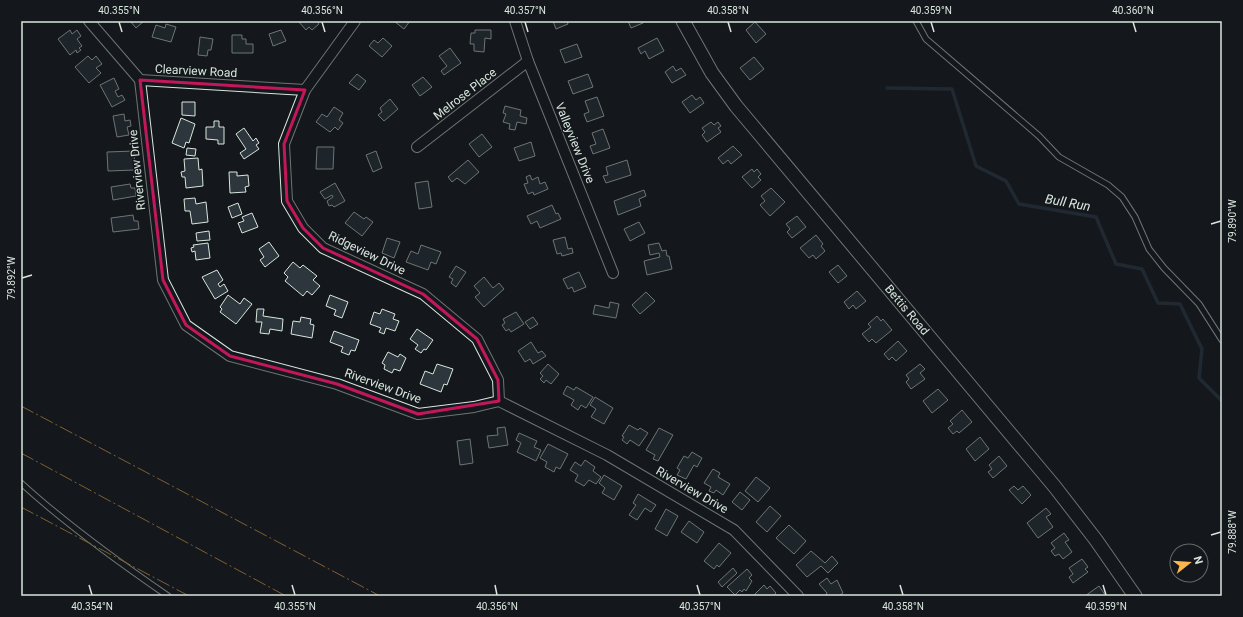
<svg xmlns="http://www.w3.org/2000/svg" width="1243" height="617" viewBox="0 0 1243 617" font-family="Roboto,sans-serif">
<rect width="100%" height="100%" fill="#14181c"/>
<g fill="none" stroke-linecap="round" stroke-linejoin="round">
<path stroke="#2f3f4d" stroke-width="3.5" d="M887,88L952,89L976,166L1006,181L1019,204L1096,217L1116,264L1142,269L1158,303L1180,304L1202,349L1199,378L1222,401"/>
</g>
<g fill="#2c363c" stroke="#d8e6dc">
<path d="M130,21H144L136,28Z"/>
<path d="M298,21H317L319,24L312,30L309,27L306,30Z"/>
<path d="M394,21H410L404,29Z"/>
<path d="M553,21H567L568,24L556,29Z"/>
<path d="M628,21H643V23L631,28Z"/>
<path d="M755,22L766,34L756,43L746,30Z"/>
<path d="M166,24L176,27L171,42L152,37L156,25L165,28Z"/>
<path d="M70,30L72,34L77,30L81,36L77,39L82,46L79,48L81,50L77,53L76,50L70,55L58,39Z"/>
<path d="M281,30L286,41L273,46L269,34Z"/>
<path d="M475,30H491V39L485,38L484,52L474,51V44H470L471,33H475Z"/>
<path d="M232,35H242V39H246V44H253V53H232Z"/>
<path d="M200,37L213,39L211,50H208L207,56L198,55Z"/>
<path d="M383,38L392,46L382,57L369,46L374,40L378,43Z"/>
<path d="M657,38L664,51L649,59L645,51L641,54L638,48Z"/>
<path d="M577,44L582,57L565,63L560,50Z"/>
<path d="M450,48L461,63L444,75L441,71L447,66L439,56Z"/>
<path d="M88,56L92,60L96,56L102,64L96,68L101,73L89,83L75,67Z"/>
<path d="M754,57L764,69L750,80L740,68Z"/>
<path d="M673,66L676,71L681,68L686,75L672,83L665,72Z"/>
<path d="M357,74L366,81L359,90L349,83Z"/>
<path d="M588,74L593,87L573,94L568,81Z"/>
<path d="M423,77L432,87L420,96L412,85Z"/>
<path d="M114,78L119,89L115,91L118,97L122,95L125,100L112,107L100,85Z"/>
<path d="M692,95L696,100L700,97L704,103L690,113L682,102Z"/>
<path d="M597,97L604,116L587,122L584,114L589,112L585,101Z"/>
<path d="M390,99L398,109L384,121L378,115L382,112L380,108Z"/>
<path d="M182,102H195V116L182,115Z"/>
<path d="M505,106L521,110L520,116L527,118L526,124L517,122L515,130L509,129L510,124L503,122L506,114L503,113Z"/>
<path d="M334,107L343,113L339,120L343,123L338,130L335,127L330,132L316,122L322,114L327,117Z"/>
<path d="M124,114L125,121L130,120L131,126L127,127L129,135L117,137L113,116Z"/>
<path d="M181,118L195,124L189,143L186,142L184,148L172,143Z"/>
<path d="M214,121H219V127H224V144H218V140L206,139V127H214Z"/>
<path d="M711,122L714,125L718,122L721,126L718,128L721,132L707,142L702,135L705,132L702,128Z"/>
<path d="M244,128L253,141L256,138L259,143L256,145L259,149L244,159L240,153L246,149L236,134Z"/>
<path d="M603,129L610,148L593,154L590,146L596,144L592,133Z"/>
<path d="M482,134L492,147L479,157L469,144Z"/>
<path d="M531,142L535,156L519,161L514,148Z"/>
<path d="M733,146L742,155L731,164L728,160L723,164L718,158Z"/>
<path d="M317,147H334L333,169H316Z"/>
<path d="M187,148L196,149L195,156L186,155Z"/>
<path d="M134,151L135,170L108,171L107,152Z"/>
<path d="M376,151L382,168L373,172L366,155Z"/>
<path d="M198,158L199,170L202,169L203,186L186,188L185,177H182L181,172L185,171L184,159Z"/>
<path d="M468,160L479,172L465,184L457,178L452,182L448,177Z"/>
<path d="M627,160L631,175L606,183L603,176L608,175L606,167Z"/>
<path d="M752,169L754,172L757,169L761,174L758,177L761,180L752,188L742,177Z"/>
<path d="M229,172H237V176L248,175L249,186L245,187L246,192L230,193Z"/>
<path d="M530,175L532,180L538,177L540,184L545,182L548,189L534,195L533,192L528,194L524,184L528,183L526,177Z"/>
<path d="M428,181L432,207L419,209L415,183Z"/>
<path d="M335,183L345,201L334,207L332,205L329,206L327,201L333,197L332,195L325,199L320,192Z"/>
<path d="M130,184L131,188H135L136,196L113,200L111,187Z"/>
<path d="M771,188L785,202L770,216L760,205L765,201L761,196Z"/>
<path d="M644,190L646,196L639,199L641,206L618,215L614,201Z"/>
<path d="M195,198L196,204L206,202L208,222L192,224L190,211H185L184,199Z"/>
<path d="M238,203L242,214L232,218L228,207Z"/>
<path d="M552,205L556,214L558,213L561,219L540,228L537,221L531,224L527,216Z"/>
<path d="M354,212L364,219L366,217L373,222L362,236L345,223Z"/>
<path d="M252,213L258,227L242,233L238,223L244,221L242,217Z"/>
<path d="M133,215L134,221H138L139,229L113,232L111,218Z"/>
<path d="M797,216L806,227L792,238L787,232L790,229L786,224Z"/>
<path d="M639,222L645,233L630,241L624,229Z"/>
<path d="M209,231L210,240L197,241L196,233Z"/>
<path d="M816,235L823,244L821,246L825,251L816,259L813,255L809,258L800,248Z"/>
<path d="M565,237L568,249L572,248L573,253L562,256L561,253L557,254L553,240Z"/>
<path d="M387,238L400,242L394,258L382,253Z"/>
<path d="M269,242L279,256L265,267L260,260L264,257L259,249Z"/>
<path d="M208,243L210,258L196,260L195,251L192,252L191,248L194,247L193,245Z"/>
<path d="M659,243L662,251L666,250L667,256H669L672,269L647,275L644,261L660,257L659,253L650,255L648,245Z"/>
<path d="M421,245L441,252L436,264L431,262L428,270L406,262L411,251L418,254Z"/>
<path d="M293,262L300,268L303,265L317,276L313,280L320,286L312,295L307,291L303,296L285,281L288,277L284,273Z"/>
<path d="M838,265L847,276L838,283L829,272Z"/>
<path d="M456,266L466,272L456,287L451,283L453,279L449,277Z"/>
<path d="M217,270L223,280L218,284L220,287L224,284L228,291L215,299L202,277Z"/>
<path d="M579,272L586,287L574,292L572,287L568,289L563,279Z"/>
<path d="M484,277L493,288L499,283L504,289L484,307L475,297L480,293L474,286Z"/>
<path d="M857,291L866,301L856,309L853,305L849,309L844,302Z"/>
<path d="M646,292L655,301L640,314L632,305Z"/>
<path d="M228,295L240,304L244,298L252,304L236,324L220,312L222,309L220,307Z"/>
<path d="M330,295L348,302L342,318L334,315L336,310L326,306Z"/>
<path d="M610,302L619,304L616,318L593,314L595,305L609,308Z"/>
<path d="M257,309H264L263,316L283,319L282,331L270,329L269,334L260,333L262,322H256Z"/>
<path d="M382,309L395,314L393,319L399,321L395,331L386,328L384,334L379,332L381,328L370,324L374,312L380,314Z"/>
<path d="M516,312L524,324L511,332L509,329L506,331L502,325L505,323L503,319Z"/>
<path d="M877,316L881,321L883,319L892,330L876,343L872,339L869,342L862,334L871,327L868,324Z"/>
<path d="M301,317L311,319L310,324L314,325L312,338L291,334L293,321L300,322Z"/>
<path d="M533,317L538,324L530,329L525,322Z"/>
<path d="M417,329L433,340L426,350L424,349L421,353L415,349L418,345L410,339Z"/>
<path d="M334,331L359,340L355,351L351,350L349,355L341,352L343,347L330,342Z"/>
<path d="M898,341L907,351L896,361L892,357L889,360L884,354Z"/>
<path d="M531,342L538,353L542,351L546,356L533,364L530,359L525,362L518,351Z"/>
<path d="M388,352L398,357L400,354L406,358L400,371L394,369L392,373L384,369L385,365L382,363Z"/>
<path d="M437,364L453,369L447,385L444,384L441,392L420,384L425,371L433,374Z"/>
<path d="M548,364L559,374L551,384L546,380L544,383L540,379L543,376L540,373Z"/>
<path d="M920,364L925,369L920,373L925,379L911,389L906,382L909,379L906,375Z"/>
<path d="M567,386L574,390L576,387L593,397L586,408L581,405L578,410L571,405L574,400L563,394Z"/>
<path d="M938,389L948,400L932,413L923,401Z"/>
<path d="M595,397L613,408L604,424L591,417L596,409L590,405Z"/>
<path d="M962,410L972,422L959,433L957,431L953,434L948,428L953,424L950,421Z"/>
<path d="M629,425L638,430L640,428L648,433L639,446L630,440L627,444L622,440L624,437L622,436Z"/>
<path d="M505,427L508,445L489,448L487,436L498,435L497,428Z"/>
<path d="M659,428L673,435L658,461L653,459L655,455L646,450Z"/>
<path d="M519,433L537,441L534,447L541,450L536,461L517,452L521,443L516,440Z"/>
<path d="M980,437L989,449L975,461L966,449Z"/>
<path d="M470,439L473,463L460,465L457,441Z"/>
<path d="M548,444L568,454L560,469L556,467L554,472L545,467L547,462L540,458Z"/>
<path d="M692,452L702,458L697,467L694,465L686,479L677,475L680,470L677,468L684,456L688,458Z"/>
<path d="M999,456L1007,466L993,478L988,472L992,469L989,465Z"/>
<path d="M585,460L595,467L593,471L601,477L596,484L589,480L584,486L575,481L578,475L570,470L575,462L581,466Z"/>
<path d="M713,469L720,473L718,477L730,484L723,495L716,490L714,493L709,491L711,487L704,483Z"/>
<path d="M604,475L622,486L614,500L602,493L605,488L599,483Z"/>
<path d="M756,477L770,488L758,502L745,491Z"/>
<path d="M1014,486L1018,490L1023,486L1031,495L1022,504L1009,490Z"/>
<path d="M740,492L750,500L742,510L732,502Z"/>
<path d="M638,494L656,505L651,512L645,508L637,520L629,515L636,505L633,503Z"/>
<path d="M770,506L781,516L767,532L756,522Z"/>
<path d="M1046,508L1051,514L1046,517L1053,527L1038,538L1027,523Z"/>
<path d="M666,509L678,516L667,536L655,529Z"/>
<path d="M689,521L704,532L697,543L681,532Z"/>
<path d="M789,525L806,541L794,554L776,538Z"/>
<path d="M1064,533L1069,540L1065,542L1072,552L1063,559L1059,554L1055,556L1051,551L1055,548L1051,543Z"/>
<path d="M719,543L731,553L719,567L717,565L714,569L704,561Z"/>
<path d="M811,551L825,563L832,556L838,563L828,573L821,566L807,577L796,565Z"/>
<path d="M1082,559L1088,567L1085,569L1088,572L1073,583L1069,577L1073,574L1069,568Z"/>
<path d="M733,568L737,573L722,587L718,582Z"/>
<path d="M747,569L752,575L749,578L752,581L746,591L744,589L742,592L740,590L735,595L727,587Z"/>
<path d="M827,578L831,584L837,580L843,593L839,596H825L827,593L819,584Z"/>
<path d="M764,585L767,589L770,586L776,593L773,596H753Z"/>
<path d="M1099,586L1106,596H1085Z"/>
</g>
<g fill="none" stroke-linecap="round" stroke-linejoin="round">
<g stroke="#d8e6dc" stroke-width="7">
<g id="service">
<path d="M916,21L926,39L1039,136L1059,157L1108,185L1122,197L1135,217L1149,249L1164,268L1199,304L1222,340"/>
<path d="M21,483C67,525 117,561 168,596"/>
</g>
</g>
<g stroke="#d8e6dc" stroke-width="12">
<g id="minor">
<path d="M89,21L140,80L305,90"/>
<path d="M355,21L305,90L284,144L287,201L303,228L323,248L423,294L477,339L498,380L499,401"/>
<path d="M515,21L528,61L613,273"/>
<path d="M140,80L163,280L186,325L230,356L337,384L418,414L474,407L499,401L607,455L734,530L798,596"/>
<path d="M417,147L528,61"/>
</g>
</g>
<g stroke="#d8e6dc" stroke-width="15">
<path id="tertiary" d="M683,21L712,73L736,106L1055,487L1096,540L1135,596"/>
</g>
<use href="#service" stroke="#14181c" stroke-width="5"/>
<use href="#minor" stroke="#14181c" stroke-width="10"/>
<use href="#tertiary" stroke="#14181c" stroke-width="13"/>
<g stroke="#ffb74d" stroke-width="1" stroke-dasharray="14 3 2 3" stroke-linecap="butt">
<path d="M21,406L380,596"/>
<path d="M21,453L286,596"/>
<path d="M21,507L189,596"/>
</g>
</g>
<path d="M0 0H1243V617H0ZM140,80L305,90L284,144L287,201L303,228L323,248L423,294L477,339L498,380L499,401L418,414L337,384L230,356L186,325L163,280Z" fill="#14181c" fill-opacity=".55" fill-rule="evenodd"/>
<path fill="none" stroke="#c2185b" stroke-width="3" stroke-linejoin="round" d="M140,80L305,90L284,144L287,201L303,228L323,248L423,294L477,339L498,380L499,401L418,414L337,384L230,356L186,325L163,280Z"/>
<path fill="none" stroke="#d8e6dc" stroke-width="1.5" d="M119,22L122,32M322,22L325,32M525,22L528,32M728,22L731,32M931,22L934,32M1133,22L1136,32M1211,224L1221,221M22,278L32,275M1211,535L1221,532M89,585L92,595M292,585L295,595M495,585L497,595M697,585L700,595M900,585L903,595M1103,585L1106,595"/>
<g text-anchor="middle" stroke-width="3" stroke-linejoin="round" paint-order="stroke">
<g font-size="12" fill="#d8e6dc" stroke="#14181c">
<text transform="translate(196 71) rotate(3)" y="4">Clearview Road</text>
<text transform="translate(465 94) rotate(-38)" y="4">Melrose Place</text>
<text transform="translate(575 143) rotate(68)" y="4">Valleyview Drive</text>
<text transform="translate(137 170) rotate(-96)" y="4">Riverview Drive</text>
<text transform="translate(367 253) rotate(26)" y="4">Ridgeview Drive</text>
<text transform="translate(907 310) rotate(50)" y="4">Bettis Road</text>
<text transform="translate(383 386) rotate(20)" y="4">Riverview Drive</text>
<text transform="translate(692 490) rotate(30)" y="4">Riverview Drive</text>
</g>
<g font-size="13" font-style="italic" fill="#d8e6dc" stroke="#14181c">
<text transform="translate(1068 202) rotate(10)" y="5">Bull Run</text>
</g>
</g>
<rect width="1243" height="617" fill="none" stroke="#14181c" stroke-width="44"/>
<g transform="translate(1189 563) rotate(73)"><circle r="19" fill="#14181c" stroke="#626a69"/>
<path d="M0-3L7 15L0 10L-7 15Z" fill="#ffb74d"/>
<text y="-6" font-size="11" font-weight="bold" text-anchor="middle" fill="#d8e6dc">N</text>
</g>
<rect x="22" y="22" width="1199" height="573" fill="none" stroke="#d8e6dc" stroke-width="1.5"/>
<g font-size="10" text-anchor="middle" fill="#d8e6dc">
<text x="119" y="14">40.355°N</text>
<text x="322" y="14">40.356°N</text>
<text x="525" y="14">40.357°N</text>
<text x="728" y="14">40.358°N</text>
<text x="931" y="14">40.359°N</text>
<text x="1133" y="14">40.360°N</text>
<text transform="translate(1232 221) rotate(-90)" y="4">79.890°W</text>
<text transform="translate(11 278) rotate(-90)" y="4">79.892°W</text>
<text transform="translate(1232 532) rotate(-90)" y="4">79.888°W</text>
<text x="92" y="610">40.354°N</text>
<text x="295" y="610">40.355°N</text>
<text x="497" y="610">40.356°N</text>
<text x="700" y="610">40.357°N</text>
<text x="903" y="610">40.358°N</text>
<text x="1106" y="610">40.359°N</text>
</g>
</svg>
